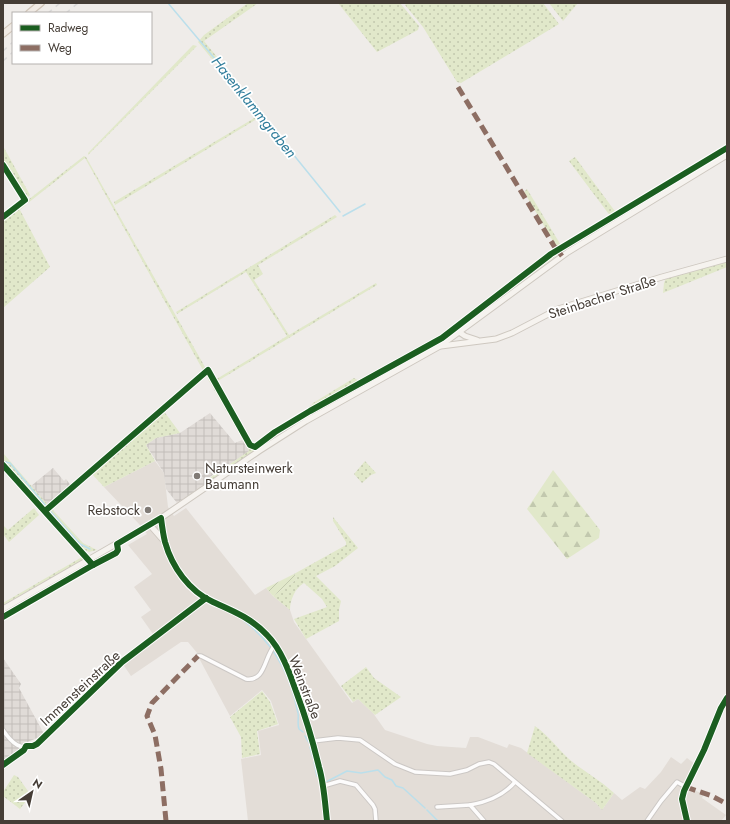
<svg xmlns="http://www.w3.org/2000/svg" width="730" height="824" viewBox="0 0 730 824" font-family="Jost,sans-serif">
<defs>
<pattern id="industrial-grid" width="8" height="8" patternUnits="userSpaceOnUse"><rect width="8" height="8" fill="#e0dbd7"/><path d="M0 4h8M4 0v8" fill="none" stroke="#c2bdb9"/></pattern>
<pattern id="grass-dots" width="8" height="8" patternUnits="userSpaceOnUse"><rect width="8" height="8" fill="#e1e8ca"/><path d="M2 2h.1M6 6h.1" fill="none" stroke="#c2c8ae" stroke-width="1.8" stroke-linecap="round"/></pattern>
<pattern id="forest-firs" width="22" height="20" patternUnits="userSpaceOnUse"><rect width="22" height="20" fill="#e1e8ca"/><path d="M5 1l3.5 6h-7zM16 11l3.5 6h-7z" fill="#c2c8ae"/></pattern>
<pattern id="garden-furrows" width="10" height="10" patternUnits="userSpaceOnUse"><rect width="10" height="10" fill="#e1e8ca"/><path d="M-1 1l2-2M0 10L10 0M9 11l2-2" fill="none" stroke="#c2c8ae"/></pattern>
</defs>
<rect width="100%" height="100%" fill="#efece9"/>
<path fill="#e3ddd7" d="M155,461L164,473L168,507L174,516L186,508L255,595L266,588L273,596L290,610L294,622L352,703L358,699L373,713L385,730L427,744L437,746L466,748L470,737H478L507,748L509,744L521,748L596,803L602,810L614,793L622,800L640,787L645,789L661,772L671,757L681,764L687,758L695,764L686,784L688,788L704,794L702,798L726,815L721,821H248L241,759L261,755L258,731L279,725L271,701L262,690L230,716L200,660L198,654L188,642H181L131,676L120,660L153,634L141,617L151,610L134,587L152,574L128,545L147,534L139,524L104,487Z"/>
<g fill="url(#industrial-grid)">
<path d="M210,413L235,443L242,440L250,451L208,478L210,481L177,503L166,489L164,473L146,445L156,438L180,433Z"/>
<path d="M53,468L64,481L66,479L72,487L49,506L31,486Z"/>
<path d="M3,658L21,684L19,688L43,732L42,736L25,743L20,751L3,763Z"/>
</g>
<g fill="url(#grass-dots)">
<path d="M248,3H258L204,41L263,113L258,115L198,42L204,35Z"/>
<path d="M338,3H400L419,26L418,30L377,52Z"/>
<path d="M407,3H543L559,24L461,83L457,82L423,27L405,5Z"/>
<path d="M549,3H578L563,21Z"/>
<path d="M193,45L197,46L88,155V153Z"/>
<path d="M256,117L257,119L115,205L114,202Z"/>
<path d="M3,146L30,195L28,197L25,196L3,162Z"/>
<path d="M84,156L86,157L205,367L206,369L204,372L85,158L28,203V200Z"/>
<path d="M575,157L617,214L611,217L569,161Z"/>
<path d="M527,189L562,247L557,248L524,192Z"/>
<path d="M23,203L26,205L20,210L50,267L3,308V219Z"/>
<path d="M335,215L337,217L258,265L263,274L254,280L289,335L376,283L377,285L216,382L215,380L287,336L246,272L177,314L176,312Z"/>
<path d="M554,253L556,255V256L443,341L334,403H332L333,400L342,395L445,337Z"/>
<path d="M727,261V267L663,293L664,283L666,278Z"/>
<path d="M207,373L249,445L254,449C276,433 299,417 324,406L325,407L281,434L210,481L208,479L249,451L205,374Z"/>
<path d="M354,378L361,382L304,413L313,403Z"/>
<path d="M163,410L180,433L156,438L146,445L155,461L104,487L91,473Z"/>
<path d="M3,453L49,506L46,508L44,507L3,462Z"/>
<path d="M365,461L376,473L371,475L362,483L354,474Z"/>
<path d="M34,508L39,515L9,542L3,534V525L8,530Z"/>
<path d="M51,508L83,543L97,550L89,552L81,548L49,514V511Z"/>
<path d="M333,517L358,548L335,566L316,576L341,601L339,610V621L306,639L294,619L327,607L322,599L304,583C295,588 290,600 290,610L273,596L297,579L294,574L346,545V542L333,521Z"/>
<path d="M82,557L84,558V560L3,605V603Z"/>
<path d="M366,667L374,678L401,697L375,715L358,699L353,702L341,686Z"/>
<path d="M262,691L270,702L278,724L257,731L260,754L242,758L241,737L230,717Z"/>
<path d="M535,726C548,735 557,748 569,759C583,771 600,780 614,793L602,810L596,803L527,753Z"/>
<path d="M14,775L18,777L33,798L26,801L20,809L3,796V792Z"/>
</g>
<path fill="url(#forest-firs)" d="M553,470L600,530L599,538L567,559L527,509Z"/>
<path fill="url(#garden-furrows)" d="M294,574L297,579L273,596L266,588Z"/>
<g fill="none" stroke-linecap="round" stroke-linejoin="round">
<g stroke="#bbdfeb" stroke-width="1.5">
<path d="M168,3L237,85L340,212"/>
<path d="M343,216L365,204"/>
<path d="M5,462L10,463L46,506"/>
<path d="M51,512L80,544L90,549"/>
<path d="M244,621C274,643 291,677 298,713C299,719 297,724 299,729L303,732"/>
<path d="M305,736L309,743"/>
<path d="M310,747L313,758"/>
<path d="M314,762L317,776"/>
<path d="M326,782L347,771L361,773L378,770L385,777L392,780L396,786L403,788L425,808"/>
<path d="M427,810L438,821"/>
</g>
<g stroke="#ccc8c5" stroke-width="5.5">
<g id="street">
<path d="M3,465L89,560"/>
<path d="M198,656H201L246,679C266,682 264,656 275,645"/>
<path d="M3,730C11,742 21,753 37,744L122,662L206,598"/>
<path d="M313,741L338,738L360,740L395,764L415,772L450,774L467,770L479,764L489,762L494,764L562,821"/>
<path d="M323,786L340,781L356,785L373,805L375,809L376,821"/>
<path d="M437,807L470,805"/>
<path d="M484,821L470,805C488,802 503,796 515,782"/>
<path d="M647,821L661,801L677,782L686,787"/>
<path d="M687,821L682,799L684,791L704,750L721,708L727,698"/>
</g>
</g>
<g stroke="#cec8c0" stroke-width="7">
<g id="secondary">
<path d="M459,332L465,336L477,340"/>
<path d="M441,346L496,339L512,333L558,309L662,277L727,259"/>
<path d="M161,518C162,526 163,534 165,542C172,567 189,591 213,602C233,611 251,618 267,635C282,650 290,674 297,694C306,718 313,742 319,767C324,784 325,803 327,821"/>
<path d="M150,525L164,541"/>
<path d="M3,609L161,518L259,451L306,421L440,346L568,252L727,155"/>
</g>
</g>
<g stroke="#d0c5b8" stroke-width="8">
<g id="primary">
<path d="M29,13L41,3"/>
<path d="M3,34L13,26"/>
</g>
</g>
<use href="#street" stroke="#fdfcfc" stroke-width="3.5"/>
<use href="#secondary" stroke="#f6f3ef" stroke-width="5"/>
<use href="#primary" stroke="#f0eae4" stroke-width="5.5"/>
<g stroke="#d9d8d8" stroke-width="1.5" stroke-dasharray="5 5" stroke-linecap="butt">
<path d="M48,13L60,3"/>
<path d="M66,13L78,3"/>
<path d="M3,51L13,42"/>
<path d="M3,61L13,52"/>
</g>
<g stroke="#8d6e63" stroke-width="5" stroke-dasharray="10 5" stroke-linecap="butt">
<path d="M458,87L554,246L562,256"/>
<path d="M686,787L712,796L727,804"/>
<path d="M166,821L161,769L155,735L147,716L152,703L198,656"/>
</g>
<g stroke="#fff" stroke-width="8">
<g id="cycleway">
<path d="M3,165L25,200L3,217"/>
<path d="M3,465L93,565"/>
<path d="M45,511L208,370L250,445L255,447L275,432L310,411L442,338L551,254L727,148"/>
<path d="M3,617L93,565L116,553L118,550L117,544L161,518C162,526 163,534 165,542C172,567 189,591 213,602C233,611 251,618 267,635C282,650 290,674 297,694C306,718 313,742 319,767C324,784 325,803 327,821"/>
<path d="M3,765L24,750L26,746H33L37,744L122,662L206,598"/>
<path d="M687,821L682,799L684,791L704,750L721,708L727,698"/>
</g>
</g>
<use href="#cycleway" stroke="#1b5e20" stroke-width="6"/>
</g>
<g fill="#807a75" stroke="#fff" stroke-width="1.5">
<circle cx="197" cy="476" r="4"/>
<circle cx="148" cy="510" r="4"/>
</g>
<g text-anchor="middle" stroke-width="3.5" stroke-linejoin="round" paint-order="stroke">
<g font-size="14" fill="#453d36" stroke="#fff">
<text transform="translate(602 297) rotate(-18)" y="5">Steinbacher Straße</text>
<text transform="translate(305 687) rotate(69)" y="5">Weinstraße</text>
<text transform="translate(80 688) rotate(-43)" y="5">Immensteinstraße</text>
</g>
<g font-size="14" fill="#453d36" stroke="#fff" text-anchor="start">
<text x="205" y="473">Natursteinwerk<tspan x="205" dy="16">Baumann</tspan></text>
<text x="140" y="515" text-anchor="end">Rebstock</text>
</g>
<g font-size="15" font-style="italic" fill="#317e9c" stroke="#fff">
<text transform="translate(254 107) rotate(51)" y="5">Hasenklammgraben</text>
</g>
</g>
<rect width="730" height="824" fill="none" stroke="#453d36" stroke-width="8"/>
<rect x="12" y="12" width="140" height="52" fill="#ffffff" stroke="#b5b1af"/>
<rect x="20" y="25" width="20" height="6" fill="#1b5e20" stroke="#b5b1af"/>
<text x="48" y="32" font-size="12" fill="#453d36">Radweg</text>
<rect x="20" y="45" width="20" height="6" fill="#8d6e63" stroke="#b5b1af"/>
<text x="48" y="52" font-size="12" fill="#453d36">Weg</text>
<g transform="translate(32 792) rotate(34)" stroke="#ffffff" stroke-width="3" paint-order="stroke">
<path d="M0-3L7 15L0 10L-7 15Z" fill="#453d36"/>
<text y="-6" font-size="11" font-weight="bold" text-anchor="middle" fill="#453d36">N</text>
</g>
</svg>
